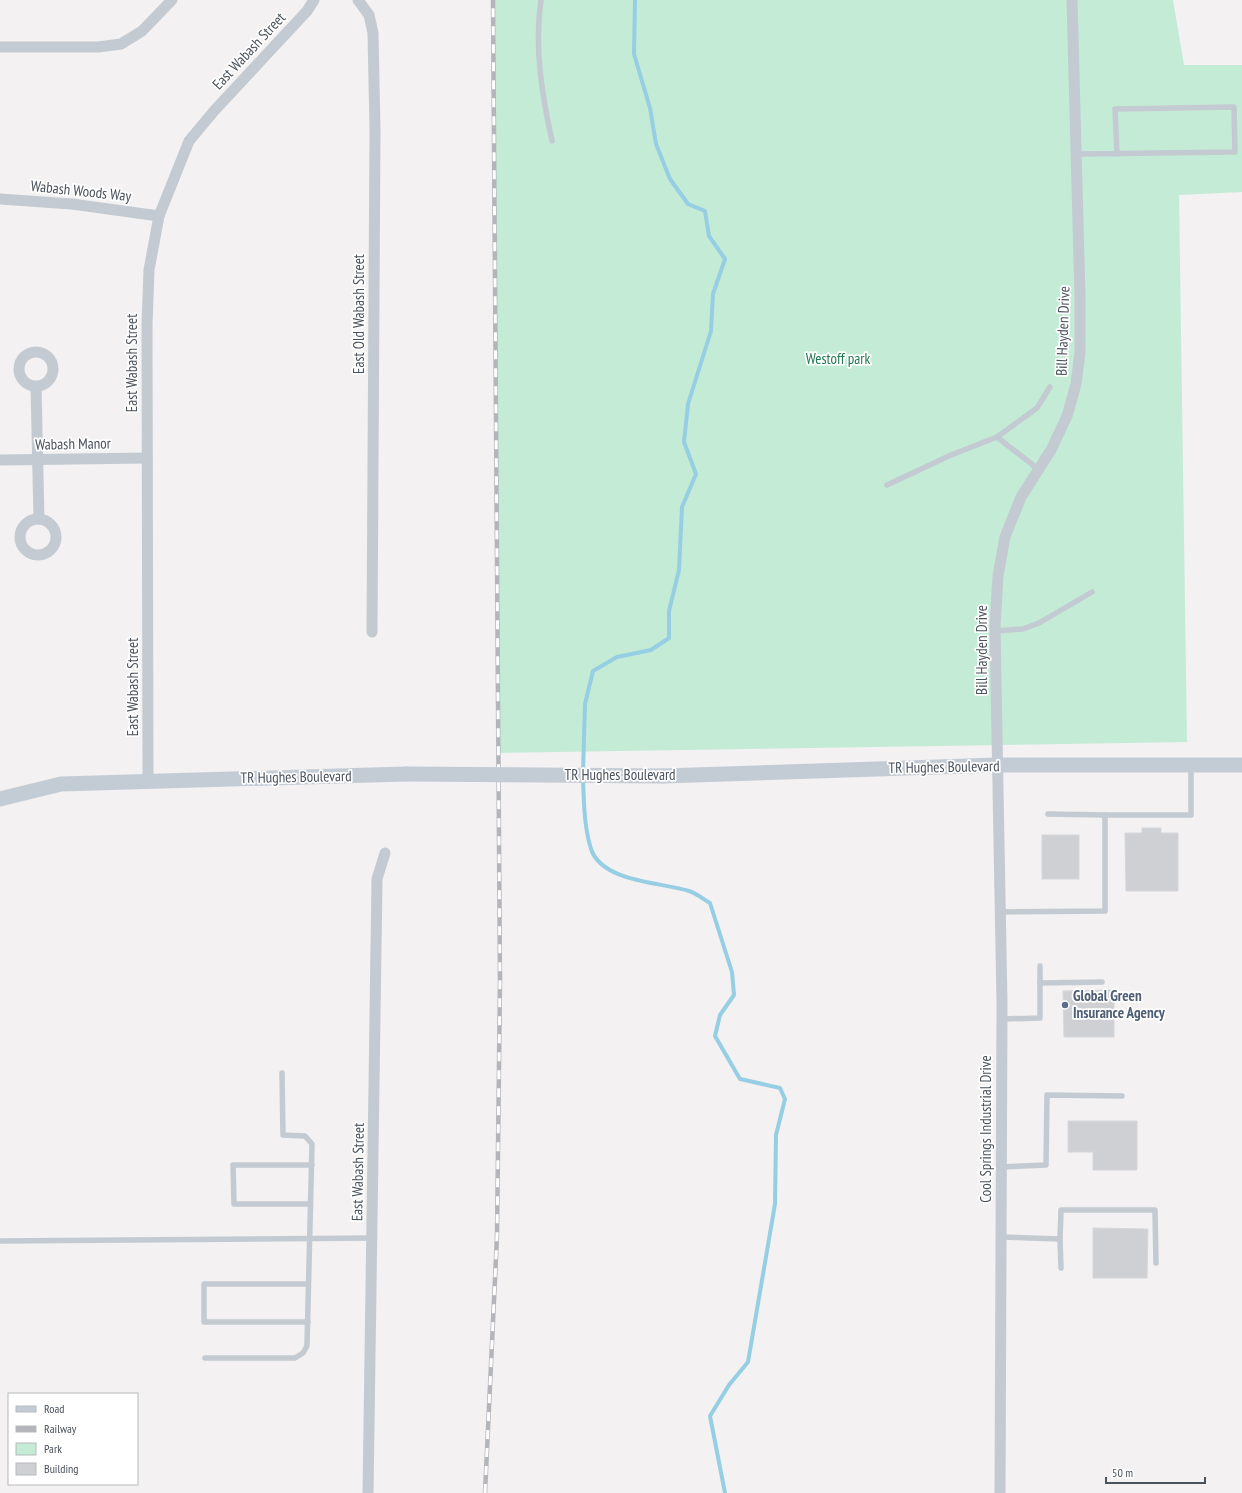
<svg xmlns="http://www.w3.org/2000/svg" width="1242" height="1493" viewBox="0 0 1242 1493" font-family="'PT Sans Narrow',sans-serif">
<rect width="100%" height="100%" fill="#f3f1f1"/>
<path fill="#c4ebd6" d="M491,0H1173L1184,65H1242V192L1179,195L1187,742L498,753Z"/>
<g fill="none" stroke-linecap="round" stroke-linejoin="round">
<g stroke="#96cee4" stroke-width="4">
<path d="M583,772L585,704L593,671L617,657L651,650L669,638V611L679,570L682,507L696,474L684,442L688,404L711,331L713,294L725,259L709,236L705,211L688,204L670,179L656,144L650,108L634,54L635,0"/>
<path d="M583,779C584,803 584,826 591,849C602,882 660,882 689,891C696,893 703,899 710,903L732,972L734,995L720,1015L715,1036L740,1079L780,1088L785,1099L776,1135L775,1204L748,1362L729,1385L710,1416L725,1493"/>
</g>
</g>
<g fill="#ced0d4" stroke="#d5d7db">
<path d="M1142,828H1161V833H1178V891H1126L1125,833H1142Z"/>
<rect x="1042" y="835" width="37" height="44"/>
<path d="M1114,990V1037H1064L1063,991Z"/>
<path d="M1068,1121H1137V1170H1093V1152H1068Z"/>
<path d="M1093,1228L1148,1229L1147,1278H1093Z"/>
</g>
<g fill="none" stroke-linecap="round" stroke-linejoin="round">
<g stroke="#c3cad1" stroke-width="5.5">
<path d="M541,0C534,47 542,95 552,141"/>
<path d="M1077,154L1235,152L1234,107L1115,109L1117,154"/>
<path d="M997,437L1038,469"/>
<path d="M887,485L951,455L997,437L1037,408L1050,387"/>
<path d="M995,631L1023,629L1039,623L1092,592"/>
<path d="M1048,814L1105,815"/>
<path d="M1000,912L1105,911V815H1191V765"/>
<path d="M1040,983L1102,982"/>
<path d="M1002,1019L1040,1018V966"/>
<path d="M1001,1167L1046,1165L1047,1095L1122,1096"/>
<path d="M310,1204H234L233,1165H312"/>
<path d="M1001,1237L1060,1239L1061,1210H1155L1156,1263"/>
<path d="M1060,1239L1061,1268"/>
<path d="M0,1241L372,1238"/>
<path d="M308,1322H204V1284H308"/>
<path d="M205,1358H295L303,1353L307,1346L312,1144L305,1136L283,1135L282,1073"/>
</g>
<g stroke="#c3cad1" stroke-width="11">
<path d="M358,0L369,15L373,33L375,130L372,632"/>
<path d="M0,47H98L121,44L142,31L172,0"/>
<path d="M0,199L72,204L159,216"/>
<circle cx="36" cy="369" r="17"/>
<path d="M36,387L39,519"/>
<path d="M0,460L147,458"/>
<circle cx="38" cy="537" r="18"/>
<path d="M148,781L147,324L149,270L159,216L189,141L214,111L307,11L314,0"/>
<path d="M368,1493L377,879L385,853"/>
<path d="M1000,1493L1002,1004L995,626L998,576L1005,537L1021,497L1051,450L1067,416L1076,384L1080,352V296L1072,0"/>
</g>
<g stroke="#c3cbd5" stroke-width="15">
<path d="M663,776L998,765H1242"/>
<path d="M0,799L61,784L406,774"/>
</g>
<g stroke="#b3b5ba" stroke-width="4.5">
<path id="rail" d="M485,1493L497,1236L500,980L493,0"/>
</g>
<use href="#rail" stroke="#fff" stroke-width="3" stroke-dasharray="9" stroke-linecap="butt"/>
<path stroke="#c3cbd5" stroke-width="15" d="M406,774L663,776"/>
</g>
<circle fill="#5c6f8a" stroke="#fff" stroke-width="1.5" cx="1065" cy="1005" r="4"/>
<g text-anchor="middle" stroke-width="3.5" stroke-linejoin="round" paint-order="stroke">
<g font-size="15" fill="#4a525c" stroke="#fff">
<text transform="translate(249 51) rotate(-47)" y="5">East Wabash Street</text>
<text transform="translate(81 191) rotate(6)" y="5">Wabash Woods Way</text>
<text transform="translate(359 314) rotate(-90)" y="5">East Old Wabash Street</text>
<text transform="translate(1063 331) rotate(-88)" y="5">Bill Hayden Drive</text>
<text transform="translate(132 363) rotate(-90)" y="5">East Wabash Street</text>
<text transform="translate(73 444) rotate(-1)" y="5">Wabash Manor</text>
<text transform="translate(982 650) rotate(-90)" y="5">Bill Hayden Drive</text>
<text transform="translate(133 687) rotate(-90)" y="5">East Wabash Street</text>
<text transform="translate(944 767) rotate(-1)" y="5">TR Hughes Boulevard</text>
<text x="620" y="780">TR Hughes Boulevard</text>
<text transform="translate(296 777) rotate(-1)" y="5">TR Hughes Boulevard</text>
<text transform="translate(986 1129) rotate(-90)" y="5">Cool Springs Industrial Drive</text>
<text transform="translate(358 1172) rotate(-89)" y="5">East Wabash Street</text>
</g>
<g font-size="15" fill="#217752" stroke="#fff">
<text x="838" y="364">Westoff park</text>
</g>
<g font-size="15" font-weight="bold" fill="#4e5e75" stroke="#fff" text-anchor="start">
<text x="1073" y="1001">Global Green<tspan x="1073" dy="17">Insurance Agency</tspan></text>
</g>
</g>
<rect x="8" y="1393" width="130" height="92" fill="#ffffff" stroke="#b7babe"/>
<rect x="16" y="1406" width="20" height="6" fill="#c3cbd5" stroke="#b7babe"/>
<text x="44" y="1413" font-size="12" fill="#4a525c">Road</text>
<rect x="16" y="1426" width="20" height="6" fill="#b3b5ba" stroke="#b7babe"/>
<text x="44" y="1433" font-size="12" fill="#4a525c">Railway</text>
<rect x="16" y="1443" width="20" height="12" fill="#c4ebd6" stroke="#b7babe"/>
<text x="44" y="1453" font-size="12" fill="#4a525c">Park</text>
<rect x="16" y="1463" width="20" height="12" fill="#ced0d4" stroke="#b7babe"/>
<text x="44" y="1473" font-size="12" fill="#4a525c">Building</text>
<path d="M1106 1477v6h99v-6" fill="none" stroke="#4a525c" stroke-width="2"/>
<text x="1112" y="1477" font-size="12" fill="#4a525c" stroke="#ffffff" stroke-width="3" paint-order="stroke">50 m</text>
</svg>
